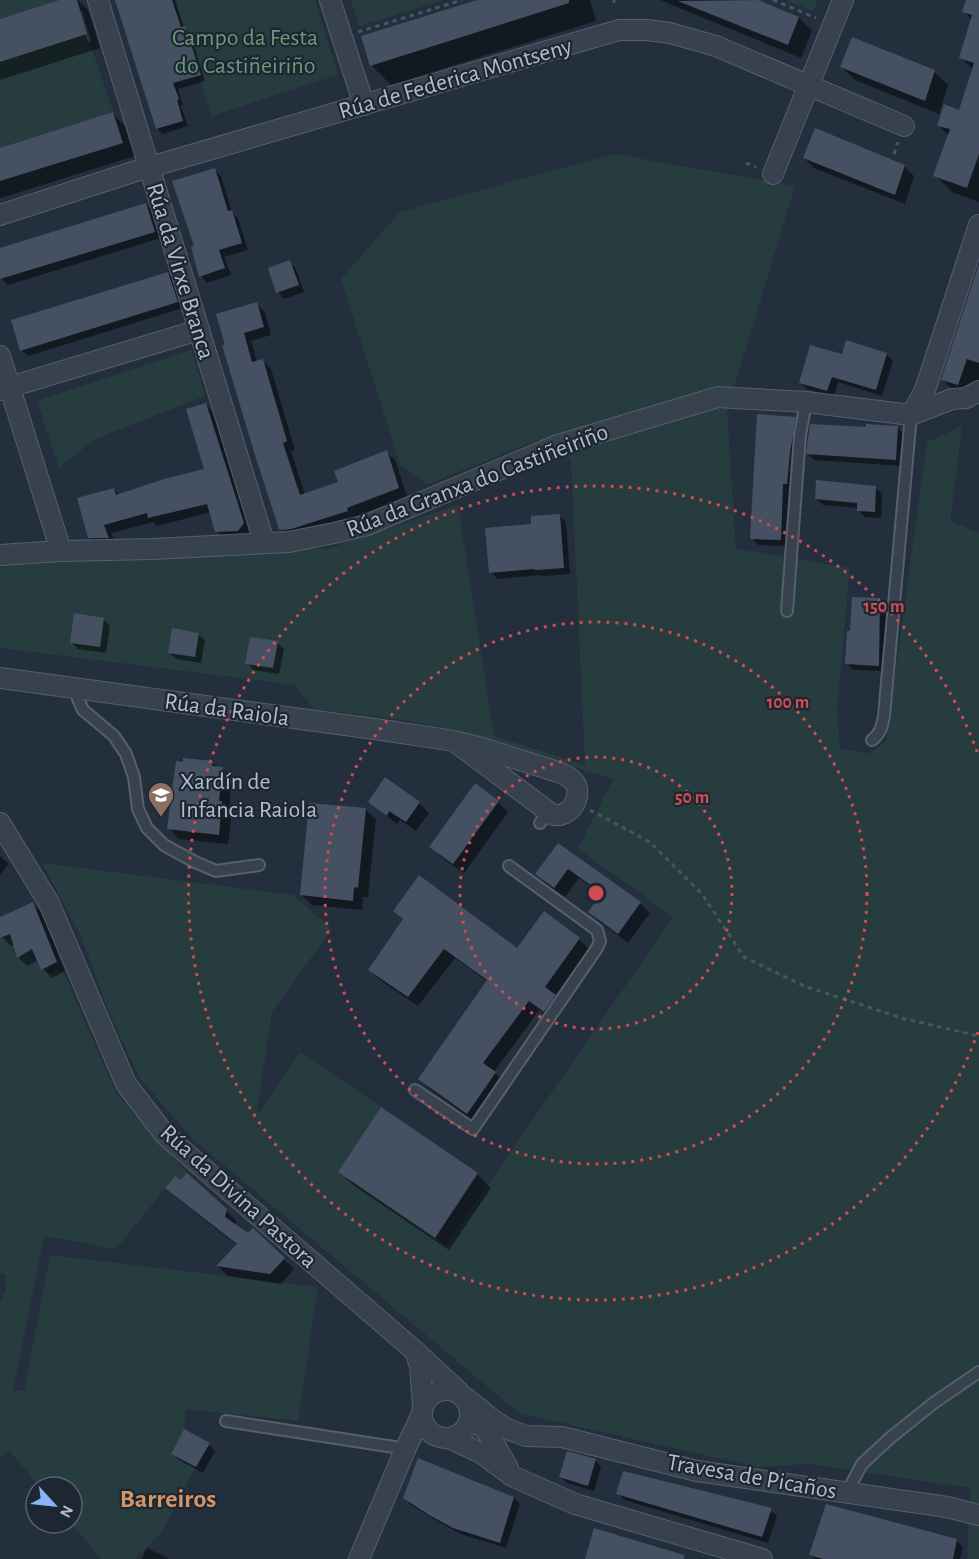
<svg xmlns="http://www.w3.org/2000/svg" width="979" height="1559" viewBox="0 0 979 1559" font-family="'Alegreya Sans',sans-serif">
<rect width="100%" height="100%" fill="#242f3e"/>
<g fill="#263c3f">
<path d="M0,0H59L0,19Z"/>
<path d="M176,0H315L338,75L211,116Z"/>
<path d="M351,0H444L359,26Z"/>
<path d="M786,0H818L813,11Z"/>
<path d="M87,34L113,112L0,148V62Z"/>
<path d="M614,154L795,186L727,411L736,549L850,568L837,709L840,749L870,753L886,741L927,442L962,426L950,521L979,533V1559H967L970,1488L810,1464L757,1467L519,1413L194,1140L140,1079L109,1013L81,936L42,863L293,895L332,929L272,1012L257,1110L260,1112L300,1052L381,1107L338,1172L446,1245L673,917L578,849L613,779L467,735L411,721L314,709L295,685L0,648V562L330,548L458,505L494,736L585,765L571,460L538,440L427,485L400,464L341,279L400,212Z"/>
<path d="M192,350L205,396L103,436L91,442L59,468L37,401Z"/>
<path d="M10,934L17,957L32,949L41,970L46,968L49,974L59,969L66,978L116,1093L187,1173L180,1180L175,1176L116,1249L44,1236L13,1390L24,1391L50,1255L318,1287L298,1421L186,1409L184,1429L171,1454L196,1467L162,1532L135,1559H101L71,1523H72V1487H40L9,1450L0,1458V1302L6,1289L5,1275L0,1273V937L1,938Z"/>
</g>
<g fill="#0007" fill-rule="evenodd">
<path d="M64,0H78L88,10L100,48L0,80V20ZM78,11H82L91,41L88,42Z"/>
<path d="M117,0H177L175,1L184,28L190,33L205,81L178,89L183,105L181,106L188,126L163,134L157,129Z"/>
<path d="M482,0H590L596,21L391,85L371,65Z"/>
<path d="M660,0H754L799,18L812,31L801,58Z"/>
<path d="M963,0H979V202L952,192L935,175L949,136L938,125L960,112L973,70L961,57L972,20L964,11L967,1Z"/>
<path d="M841,66L934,72L948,85L939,114L855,80Z"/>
<path d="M113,114L127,128L135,156L1,198L0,197V149Z"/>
<path d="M804,158L904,166L914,176L905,204L814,168Z"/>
<path d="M214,169L221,176L232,212L238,218L248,250L224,257L231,275L207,283L201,276Z"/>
<path d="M146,204L152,211L161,238L8,285L1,278L0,249Z"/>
<path d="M290,262L296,269L304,292L284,299L278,292Z"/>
<path d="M979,268V393L960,397L943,380Z"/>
<path d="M168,273L174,280L183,308L28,356L21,350Z"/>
<path d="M256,304L265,312L271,335L251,341L257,362L262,360L271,369L295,450L291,451L305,495L340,483L386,452L395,460L407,496L355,517V519L290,537L281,528L224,346Z"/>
<path d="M886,354L893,361L882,396L838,382L834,397L807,389L800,382L843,356Z"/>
<path d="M206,405L214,413L251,532L247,539H225L217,531L211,512L157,526L153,522L111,533L116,546H98L90,538L114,489L120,496L206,470Z"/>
<path d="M795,418L802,425L793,490H789L787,546L758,545L752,538Z"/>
<path d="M867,428H898L904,434L902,466L814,460L808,454Z"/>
<path d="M875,487L882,494L881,518L865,517L858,510V508L823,505L816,499Z"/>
<path d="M560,516L566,522L570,574L543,576L541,575L497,579L491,572L533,525Z"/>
<path d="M880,600L886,606L885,671L853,670L847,663Z"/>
<path d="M103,619L110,626L106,653L78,649L72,643Z"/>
<path d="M198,634L205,640L201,663L176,659L170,653Z"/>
<path d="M277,643L284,649L279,674L254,670L247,663Z"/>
<path d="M184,760L213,763L218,768H222L232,779L229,809L232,813L228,844L179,839L169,828Z"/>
<path d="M370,801L419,803L429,813L416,831L400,820L397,824L380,811Z"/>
<path d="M498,802L508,812L464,873L441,857L431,847Z"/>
<path d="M365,809L376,819L368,897H363L362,910L312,905L302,895Z"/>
<path d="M558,845L640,903L650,913L628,943L600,922L590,912L602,894L579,878L565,897L547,884L537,874Z"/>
<path d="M0,856L9,864L0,875Z"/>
<path d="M33,904L42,913L65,971L52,978L43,969L38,960L27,966L18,957L15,945L11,946L2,937L0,933V919Z"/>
<path d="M394,911L517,950L579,939L589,949L555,996L565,1006L555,1021L539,1010L494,1072L505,1083L477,1123L430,1089L420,1079L488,982L455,958L418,1006L380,980L369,970L404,920Z"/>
<path d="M382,1109L477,1174L491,1188L449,1250L353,1185L340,1172Z"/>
<path d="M167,1188L226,1210L236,1221L235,1226L248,1235L253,1230L294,1269L281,1284L228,1276L218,1266L238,1246L177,1198Z"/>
<path d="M209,1444L215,1451L203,1473L179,1460L172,1453Z"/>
<path d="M595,1460L601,1467L594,1491L567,1483L561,1477Z"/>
<path d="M618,1493L771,1510L777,1516L768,1543L624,1500Z"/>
<path d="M405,1498H514L520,1504L506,1548L461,1534L437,1521L411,1505Z"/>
<path d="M956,1540L963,1547L960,1559H815L811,1555Z"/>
<path d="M147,1548L169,1559H142Z"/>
</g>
<g fill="#455162">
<path d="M59,0H77L87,34L0,62V19Z"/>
<path d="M115,0H172L181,27L185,26L201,75L173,83L179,99L177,100L183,121L156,129Z"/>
<path d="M477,0H569V3L370,66L361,36Z"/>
<path d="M758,0L799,17L788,45L678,1Z"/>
<path d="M966,0H979V154L967,188L933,176L950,129L937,126L944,104L959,110L974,63L959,58L972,15L962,12Z"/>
<path d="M852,37L935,70L925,101L840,67Z"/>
<path d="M113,112L123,143L0,181V148Z"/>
<path d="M815,128L905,165L895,195L803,158Z"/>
<path d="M215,168L228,211L232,210L242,243L219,250L225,268L199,277L191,247L194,246L172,181Z"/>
<path d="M146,203L155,232L0,279V248Z"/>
<path d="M290,260L299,285L276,293L268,268Z"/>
<path d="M979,264V363L967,359L958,385L941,380Z"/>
<path d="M168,272L178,302L20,351L11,320Z"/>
<path d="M257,302L264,327L244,333L252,362L263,359L287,441L283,443L300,495L338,482L334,471L387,450L399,488L347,508L348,511L291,529L284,530L279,529L254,452L222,345H225L216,314Z"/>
<path d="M846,340L887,353L876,390L832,377L827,391L799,383L810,345L842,354Z"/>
<path d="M206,403L244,523L238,531L215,532L207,504L148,518L147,513L104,525L109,538H88L77,498L114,488L116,495L164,479L204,469L186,409Z"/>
<path d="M757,414L796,417L790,453L787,484H783L781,540L750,539Z"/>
<path d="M810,424L866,427V424L898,426L896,460L806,454Z"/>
<path d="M816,480L876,486L875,512L857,511V503L815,499Z"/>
<path d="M560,514L564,568L535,570L534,569L489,573L485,528L531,524V516Z"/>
<path d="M852,597L880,598L879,666L845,664L847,631H850Z"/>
<path d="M74,613L104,618L100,647L70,643Z"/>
<path d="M172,628L199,633L195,657L168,653Z"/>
<path d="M250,637L278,641L273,668L245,664Z"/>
<path d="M183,758L213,761L212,766L223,767L219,801H222L219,835L167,829L176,761L183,762Z"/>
<path d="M385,777L420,802L406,822L389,811L387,816L368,802Z"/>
<path d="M475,783L499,801L453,864L429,847Z"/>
<path d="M309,803L366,808L358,888L354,887L353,901L300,895Z"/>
<path d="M558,843L641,902L618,934L588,912L602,893L568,869L554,888L535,874Z"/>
<path d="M419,875L517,948L544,911L580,938L545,987L556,995L544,1012L529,1001L483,1063L496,1072L467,1114L418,1079L487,980L444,949L408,997L368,970L403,919L393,911Z"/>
<path d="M33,902L57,962L41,970L32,949L17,958L10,934L0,938V917Z"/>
<path d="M381,1107L478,1173L435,1238L338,1172Z"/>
<path d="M187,1173L227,1209L225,1217L248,1233L253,1228L285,1258L270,1274L216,1266L237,1244L165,1188L175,1176L180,1180Z"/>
<path d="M184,1429L210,1443L196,1467L171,1454Z"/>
<path d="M567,1451L596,1459L588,1486L559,1477Z"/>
<path d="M418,1458L514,1497L500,1543L453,1528L429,1515L403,1498Z"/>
<path d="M623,1471L772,1508L762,1537L616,1494Z"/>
<path d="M826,1504L957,1539L953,1559H823L809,1555Z"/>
<path d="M594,1528L684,1555V1559H585Z"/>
</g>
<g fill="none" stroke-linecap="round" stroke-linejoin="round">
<g stroke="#565f6c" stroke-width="14">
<g id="service">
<path d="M787,611L800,435L806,402"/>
<path d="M77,688L78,699L83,710L114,736L126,754L134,777L138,809L147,828L164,845L195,862L216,871L259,865"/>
<path d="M872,740C881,733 882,726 884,716L911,415"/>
<path d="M540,823L547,812"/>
<path d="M415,1090L473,1129L597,948L600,941L597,930L509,866"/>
<path d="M226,1421L394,1447L405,1450"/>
<path d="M847,1492L862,1464L890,1438L935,1402L979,1372"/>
</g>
</g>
<g stroke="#565f6c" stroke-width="22">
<g id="minor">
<path d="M98,0L264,542"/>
<path d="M330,0L364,105"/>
<path d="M773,174L843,0"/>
<path d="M0,215L133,172L619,30H646L670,33L716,46L904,126"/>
<path d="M0,356L61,551"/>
<path d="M0,390L199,330"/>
<path d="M911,415L925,390L979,225"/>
<path d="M0,555L61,551L153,549L289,542L334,533L367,525L558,445L718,397L806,402L911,415L952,399L966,398L979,391"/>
<path d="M0,678L382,730L454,741L482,748L561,773C567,776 573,779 576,785C582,800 568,818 553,815L454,741"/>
<path d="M0,823L49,903L126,1084L166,1136L415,1351L459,1392"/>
<path d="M415,1351L420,1366L423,1406"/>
<circle cx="446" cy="1414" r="24"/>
<path d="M466,1398L493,1420L507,1429L526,1436L562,1437L697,1471L947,1507L979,1515"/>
<path d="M471,1415L488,1433L508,1468"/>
<path d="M449,1438L481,1453L512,1476L575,1504L762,1559"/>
<path d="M359,1559L405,1450L422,1414"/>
</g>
</g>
<g stroke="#44595c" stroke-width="3" stroke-dasharray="4.5 4.5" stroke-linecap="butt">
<path d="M614,0V3"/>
<path d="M773,0L816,18"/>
<path d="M358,32L462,0"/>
<path d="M894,154L898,142"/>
<path d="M746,163L756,167"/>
<path d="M590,810L650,842L702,894L744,957L804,986L905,1019L979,1036"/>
</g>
<use href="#service" stroke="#38414e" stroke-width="10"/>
<use href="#minor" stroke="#38414e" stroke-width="20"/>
</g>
<g fill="none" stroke="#ce4d50" stroke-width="3" stroke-dasharray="3 6">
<circle cx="596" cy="893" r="136"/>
<circle cx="596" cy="893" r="271"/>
<path d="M978 1032A407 407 0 1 1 978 754"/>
</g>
<defs>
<g id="school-pin" transform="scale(1.35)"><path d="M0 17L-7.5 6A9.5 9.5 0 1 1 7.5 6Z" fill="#8d6e63" stroke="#1d2633"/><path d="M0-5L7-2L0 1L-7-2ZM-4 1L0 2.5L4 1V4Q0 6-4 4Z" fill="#fff"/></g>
</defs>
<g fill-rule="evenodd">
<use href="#school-pin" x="161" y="795"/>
</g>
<g text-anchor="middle" stroke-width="4.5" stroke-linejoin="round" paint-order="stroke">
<g font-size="24" fill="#6b9a76" stroke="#1d2633">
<text x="245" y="45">Campo da Festa<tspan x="245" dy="28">do Castiñeiriño</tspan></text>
</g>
<g font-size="24" fill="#b4bcc9" stroke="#1d2633">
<text transform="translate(455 78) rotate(-16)" y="8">Rúa de Federica Montseny</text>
<text transform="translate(181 271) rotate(73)" y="8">Rúa da Virxe Branca</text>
<text transform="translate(477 480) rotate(-21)" y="8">Rúa da Granxa do Castiñeiriño</text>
<text transform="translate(227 709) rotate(8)" y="8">Rúa da Raiola</text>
<text transform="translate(239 1196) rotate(42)" y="8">Rúa da Divina Pastora</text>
<text transform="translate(752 1476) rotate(10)" y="8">Travesa de Picaños</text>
</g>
<g font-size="24" fill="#b4bcc9" stroke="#1d2633" text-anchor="start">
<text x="180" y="789">Xardín de<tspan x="180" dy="28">Infancia Raiola</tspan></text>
</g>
<g font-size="26" font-weight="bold" fill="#d59563" stroke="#1d2633">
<text x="168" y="1507">Barreiros</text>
</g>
</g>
<circle cx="596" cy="893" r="9" fill="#ce4d50" stroke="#1d2633" stroke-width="3"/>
<g font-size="18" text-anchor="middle" font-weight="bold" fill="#ce4d50" stroke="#1d2633" stroke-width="4.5" stroke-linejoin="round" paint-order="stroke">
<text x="884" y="612">150 m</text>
<text x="788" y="708">100 m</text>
<text x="692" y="803">50 m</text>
</g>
<g transform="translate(54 1505) rotate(117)"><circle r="28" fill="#1d2633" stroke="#59626f" stroke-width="1.5"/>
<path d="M0-4.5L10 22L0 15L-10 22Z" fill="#8ab4f8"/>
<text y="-9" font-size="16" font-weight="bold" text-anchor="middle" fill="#b4bcc9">N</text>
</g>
</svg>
